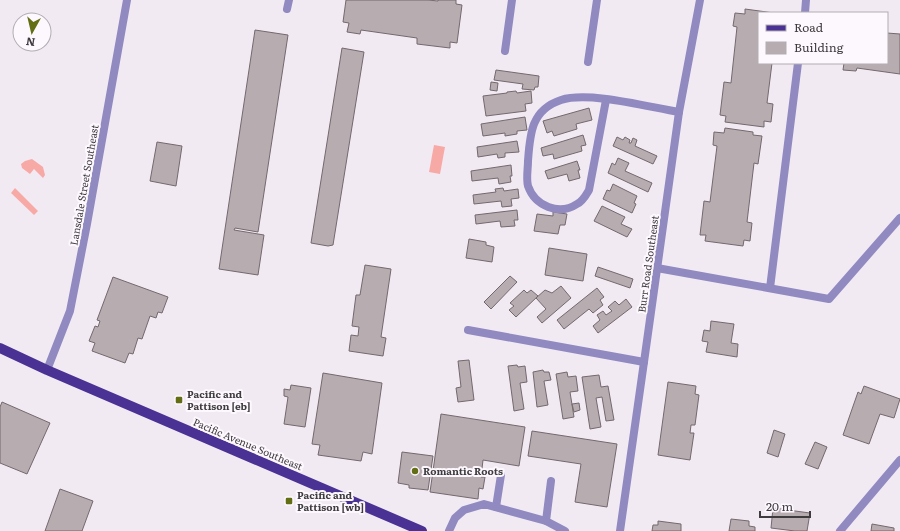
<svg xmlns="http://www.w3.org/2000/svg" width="900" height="531" viewBox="0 0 900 531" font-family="Literata,serif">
<rect width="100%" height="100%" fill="#f2eaf3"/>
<g fill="#f7a9a5">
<path d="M434,145L445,147L440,174L429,172Z"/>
<path d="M32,159L43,167L45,175L43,178L34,169L30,174L22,168L21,164L25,161Z"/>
<path d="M15,188L38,211L34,215L11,193Z"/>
</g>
<g fill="#b7acb0" stroke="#73696d">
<path d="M346,0H428L438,1V0H456V4L462,5L457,43L450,42V48L417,44V38L361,30L360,34L347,32L349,23L343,22Z"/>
<path d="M745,9L774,13H759V63H772L767,103L773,104L771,122L764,121V127L725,122L726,116L720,115L724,82L731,83L737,27L733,26L735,13L745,14Z"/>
<path d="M255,30L288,35L258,232L235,228L234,230L264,235L258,275L219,269Z"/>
<path d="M887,33L900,34V74L857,68L856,71L843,70L844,63H887Z"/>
<path d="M342,48L364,52L333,245L328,246L311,243Z"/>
<path d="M496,70L539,76L538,87H535L534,90L522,89L523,84L494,80Z"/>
<path d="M491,82L498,83L497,91L490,90Z"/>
<path d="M516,91L517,93L531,91L532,103L525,104L526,111L486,116L483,96L507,93V92Z"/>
<path d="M589,108L592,120L576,124L577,129L554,136L552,131L547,133L543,121Z"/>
<path d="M525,117L527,130L517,131V134L505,136V133L483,136L481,124Z"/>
<path d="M725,128L753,132V135L762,136L758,164L754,163L747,222L752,223L750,241L744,240L743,246L705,241L706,235H700L704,201L710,202L717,146L713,145L714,132L724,133Z"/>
<path d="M583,135L586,145L581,146L582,151L554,159L553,154L543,156L541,148Z"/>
<path d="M617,137L623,140L625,137L630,140L629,143H631L633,138L637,140L635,146L657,156L653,164L613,146Z"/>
<path d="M517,141L519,152L505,153V157L498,158L497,154L478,157L477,147Z"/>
<path d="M157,142L182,146L176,186L150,181Z"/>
<path d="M618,158L629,163L625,171L652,183L648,192L608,173L612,163L615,165Z"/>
<path d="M577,161L580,170H578L580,178L569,181L567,174L548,179L545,171Z"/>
<path d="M511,165L512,176H510L511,182L499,184L498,178L472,181L471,171Z"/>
<path d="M613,184L637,196L634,203L636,204L632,213L603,199L607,190L610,191Z"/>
<path d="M503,188L504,191L518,189L519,198L511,199L512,206L502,207L501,201L474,204L473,195L496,192L495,189Z"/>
<path d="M602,206L625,217L621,224L632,229L627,237L594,221Z"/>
<path d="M517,210L518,220H514L515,226L501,227L500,221L476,224L475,215Z"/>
<path d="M553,212L567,214L565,225H560L558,234L534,231L537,214L553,216Z"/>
<path d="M469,239L486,242V245L494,247L492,262L466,258Z"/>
<path d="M549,248L587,254L583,281L545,275Z"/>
<path d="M365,265L391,269L381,337L386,338L383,356L349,351L351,335L358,336L359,327L352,326L356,295H360Z"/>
<path d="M598,267L633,279L630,288L595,276Z"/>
<path d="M510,276L517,282L491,309L484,302Z"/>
<path d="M113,277L168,297L162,313L158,312L156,318L150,316L142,339L138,338L133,354L129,353L125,363L92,351L95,343L89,341L95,326L98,327L100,321L97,320Z"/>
<path d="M561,286L571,298L542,323L537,317L546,309L536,298L545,290L552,293Z"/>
<path d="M597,288L604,297L600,300L603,305L593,313L589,309L564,329L557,320Z"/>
<path d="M524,290L527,293L531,290L538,296L516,317L509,310L514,306L510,303Z"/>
<path d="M626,299L632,307L598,333L593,326L600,320L597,315L603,311L606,315L612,311L608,307L615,301L619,305Z"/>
<path d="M711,321L734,324L731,343L738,344L737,357L706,352L708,342L702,341L704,330L710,331Z"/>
<path d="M469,360L474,400L458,402L456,388L461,387L458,361Z"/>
<path d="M517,365L518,367L525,366L527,382L520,383L524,409L514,411L508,366Z"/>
<path d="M543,370L544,372H549L551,380L544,381L548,405L537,407L533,372Z"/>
<path d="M567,372L568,377L576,376L578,391L570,392L574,417L563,419L556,374Z"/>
<path d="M323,373L382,383L372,454L363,452L361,461L318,455L320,445L312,444Z"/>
<path d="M599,375L601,387L608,386L614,420L606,421L602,397L596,398L601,427L590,429L582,377Z"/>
<path d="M668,382L696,386L695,394L699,395L695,425H691L690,433H694L690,460L658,455Z"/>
<path d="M291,385L311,388L305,427L284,424L288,397L284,396V389L290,390Z"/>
<path d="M864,386L900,399L894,418L880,414L869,444L843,435L858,392L861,394Z"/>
<path d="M2,402L50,423L27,474L0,463V407Z"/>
<path d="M579,403L580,410L574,412L572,404Z"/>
<path d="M441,414L525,427L519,466L483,460L481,477H485L483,489L479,488L478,499L430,492Z"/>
<path d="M774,430L785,434L778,457L767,453Z"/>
<path d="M532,431L617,444L607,507L575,502L581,464L528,456Z"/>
<path d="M815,442L827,447L818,469L805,464Z"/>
<path d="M402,452L433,456L428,490L409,488V485L398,483Z"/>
<path d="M60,489L93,501L82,531H45Z"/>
<path d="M773,508L810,513L807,531H795L771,528Z"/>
<path d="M731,519L749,521V526L755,527V531H729Z"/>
<path d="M658,521L681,524V531H652L653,525H658Z"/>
<path d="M872,524L894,528V531H871Z"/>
</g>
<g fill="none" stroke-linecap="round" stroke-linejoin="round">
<g stroke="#908ac1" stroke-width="8">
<path d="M287,9L289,0"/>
<path d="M805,13L806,0"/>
<path d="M505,51L512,0"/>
<path d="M588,62L597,0"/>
<path d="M606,100L589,190C586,195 583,201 577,204C559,216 535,206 528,186C526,178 528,169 528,161C530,134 531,110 561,100C589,91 648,107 679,112"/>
<path d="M657,268L829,299L900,218"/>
<path d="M770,288L798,63"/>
<path d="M468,330L644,362"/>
<path d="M551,481L546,521L565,531"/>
<path d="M496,507L501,475"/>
<path d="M449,531L455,518L464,510L484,504L546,521"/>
</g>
<g stroke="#908ac1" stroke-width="8">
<path d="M47,370L70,311L87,224L127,0"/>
<path d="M620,531L644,362L679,112L700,0"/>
<path d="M840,531L900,460"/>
</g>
<path stroke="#4a3194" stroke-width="10" d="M0,348L47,370L422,531"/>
</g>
<g fill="#636d14" stroke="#fdf8fe" stroke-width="1.5">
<rect x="175" y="396" width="8" height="8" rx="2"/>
<circle cx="415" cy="471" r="4"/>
<rect x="285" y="497" width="8" height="8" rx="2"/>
</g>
<g text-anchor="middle" stroke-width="4" stroke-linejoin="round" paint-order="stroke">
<g font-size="10" fill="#3f3c3f" stroke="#fdf8fe">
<text transform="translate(84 185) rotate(-80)" y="4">Lansdale Street Southeast</text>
<text transform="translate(648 264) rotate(-82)" y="4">Burr Road Southeast</text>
<text transform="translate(248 444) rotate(23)" y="4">Pacific Avenue Southeast</text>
</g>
<g font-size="10" font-weight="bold" fill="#3f3c3f" stroke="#fdf8fe" text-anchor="start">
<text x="187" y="398">Pacific and<tspan x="187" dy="12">Pattison [eb]</tspan></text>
<text x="423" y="475">Romantic Roots</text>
<text x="297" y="499">Pacific and<tspan x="297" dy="12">Pattison [wb]</tspan></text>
</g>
</g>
<rect x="758" y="12" width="130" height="52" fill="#fdf8fe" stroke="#b1adb2"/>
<rect x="766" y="25" width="20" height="6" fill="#4a3194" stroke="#b1adb2"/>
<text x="794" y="32" font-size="12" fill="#3f3c3f">Road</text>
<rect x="766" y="42" width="20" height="12" fill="#b7acb0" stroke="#b1adb2"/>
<text x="794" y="52" font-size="12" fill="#3f3c3f">Building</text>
<g transform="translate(32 32) rotate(188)"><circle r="19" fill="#fdf8fe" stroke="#b1adb2"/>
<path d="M0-3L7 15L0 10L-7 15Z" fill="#636d14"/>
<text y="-6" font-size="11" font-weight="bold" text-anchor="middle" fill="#3f3c3f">N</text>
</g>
<path d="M760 511v6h50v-6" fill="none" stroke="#3f3c3f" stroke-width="2"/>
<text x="766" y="511" font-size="12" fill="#3f3c3f" stroke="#fdf8fe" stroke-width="3" paint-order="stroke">20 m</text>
</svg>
